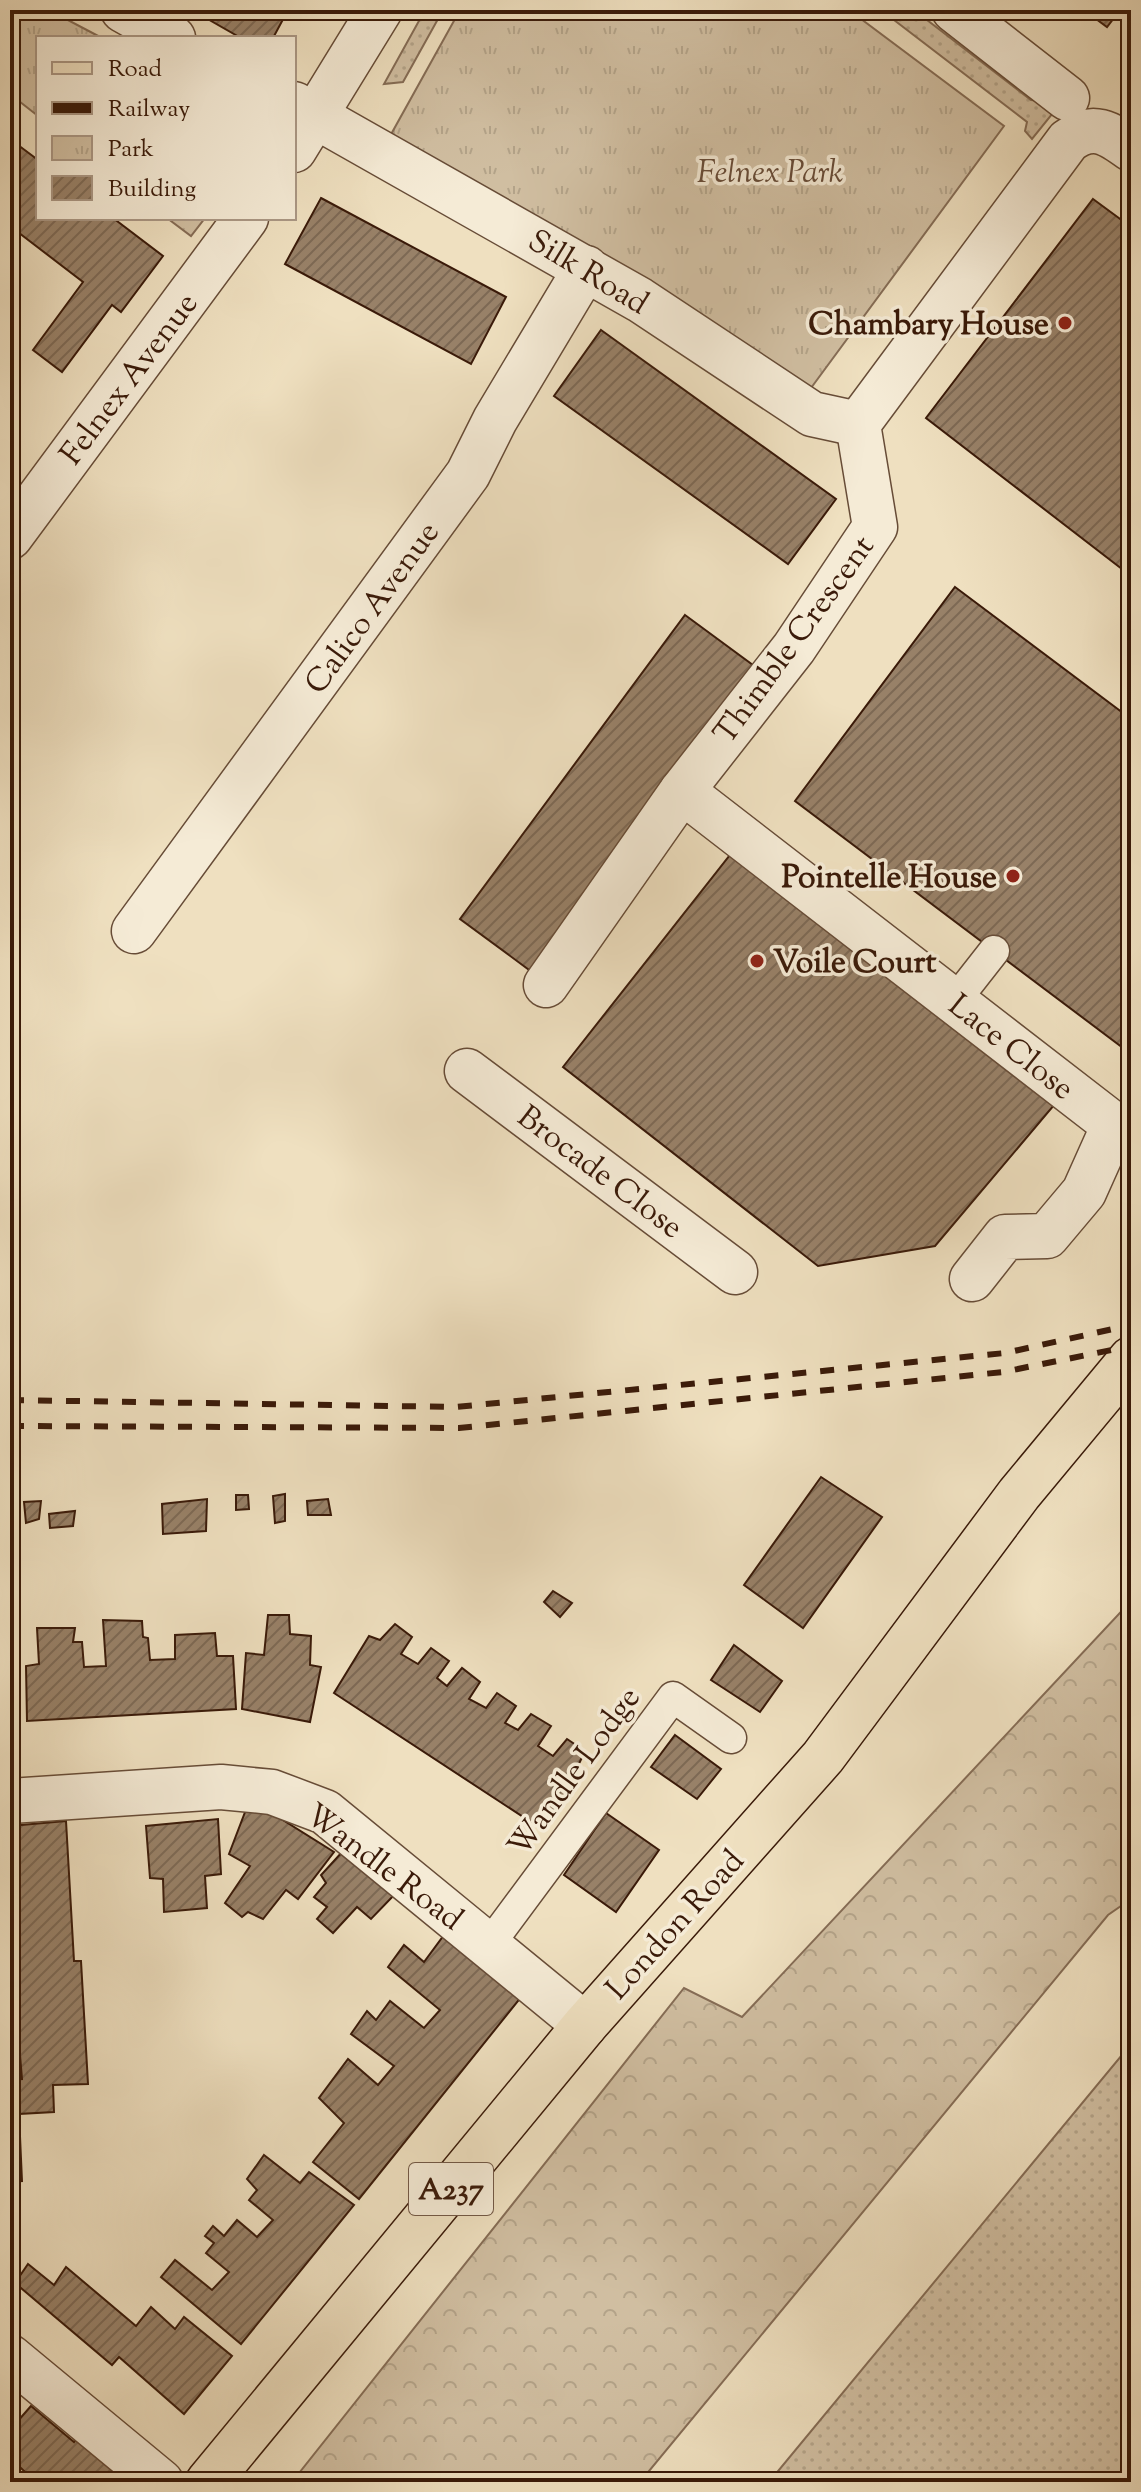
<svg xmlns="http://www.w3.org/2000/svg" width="1141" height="2492" viewBox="0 0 1141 2492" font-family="'Sorts Mill Goudy',serif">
<defs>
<pattern id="grass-dots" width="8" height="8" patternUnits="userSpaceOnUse" patternTransform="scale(2)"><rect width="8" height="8" fill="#d0bea1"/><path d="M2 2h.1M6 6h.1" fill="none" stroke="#b3a389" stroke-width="1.8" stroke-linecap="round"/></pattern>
<pattern id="forest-crowns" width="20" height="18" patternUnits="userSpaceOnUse" patternTransform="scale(2)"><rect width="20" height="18" fill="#d0bea1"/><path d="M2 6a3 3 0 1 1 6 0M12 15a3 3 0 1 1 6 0" fill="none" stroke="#b3a389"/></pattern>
<pattern id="park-tufts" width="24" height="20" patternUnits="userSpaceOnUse" patternTransform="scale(2)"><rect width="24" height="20" fill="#d0bea1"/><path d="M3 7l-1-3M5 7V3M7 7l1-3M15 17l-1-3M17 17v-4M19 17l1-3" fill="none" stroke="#b3a389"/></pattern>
<pattern id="building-hatch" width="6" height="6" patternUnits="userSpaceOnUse" patternTransform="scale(2)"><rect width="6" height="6" fill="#988168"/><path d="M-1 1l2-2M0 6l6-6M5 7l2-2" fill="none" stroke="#7d6954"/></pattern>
</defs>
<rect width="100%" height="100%" fill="#efe0c0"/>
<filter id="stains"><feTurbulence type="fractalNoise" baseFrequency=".0025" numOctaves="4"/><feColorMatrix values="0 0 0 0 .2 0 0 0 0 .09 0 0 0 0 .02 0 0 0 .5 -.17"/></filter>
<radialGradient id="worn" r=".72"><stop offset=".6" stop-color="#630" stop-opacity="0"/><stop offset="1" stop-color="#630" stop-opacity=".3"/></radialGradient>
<g fill="url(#grass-dots)" stroke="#856c55" stroke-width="2">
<path d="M425,10H443L403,82L384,84Z"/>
<path d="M881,10H914L1031,100L1053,102L1057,108L1032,139L1025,131L1027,122Z"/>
<path d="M1131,2044V2482H769Z"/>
</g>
<path fill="url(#forest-crowns)" stroke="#856c55" stroke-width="2" d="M1131,1601V1899L1108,1915L640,2482H292L684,1988L742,2017Z"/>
<g fill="url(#park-tufts)" stroke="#856c55" stroke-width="2">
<path d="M10,10H49L102,38H38V116L10,94Z"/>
<path d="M460,10H849L1004,126L811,388L389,138Z"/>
<path d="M167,218H205L191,236Z"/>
</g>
<g fill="url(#building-hatch)" stroke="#3a1a09" stroke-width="2">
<path d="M192,10H288L273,38H241Z"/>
<path d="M1084,10H1120L1107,27Z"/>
<path d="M10,139L38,160V218H113L163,256L121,312L112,305L62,372L33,350L83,282L10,226Z"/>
<path d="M321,198L506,297L471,364L285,264Z"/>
<path d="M1093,199L1131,227V576L926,418Z"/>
<path d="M601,330L836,499L788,564L554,396Z"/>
<path d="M955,587L1131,719V1054L795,801Z"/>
<path d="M685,615L761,671L536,975L460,919Z"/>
<path d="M730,855L1055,1104L935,1246L818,1266L563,1067Z"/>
<path d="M821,1477L882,1517L803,1628L744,1585Z"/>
<path d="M285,1494V1521L275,1523L273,1496Z"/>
<path d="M236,1495H248L249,1509L236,1510Z"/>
<path d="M207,1499L206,1531L163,1534L162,1504Z"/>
<path d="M328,1499L331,1515H308L307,1501Z"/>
<path d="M41,1501L39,1519L26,1523L24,1502Z"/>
<path d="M75,1511L73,1526L50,1528L49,1514Z"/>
<path d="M553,1591L572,1603L560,1617L544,1602Z"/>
<path d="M268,1615H289L290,1634L311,1636L310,1665L321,1667L310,1722L242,1709L246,1653L264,1655Z"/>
<path d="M103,1620L142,1621L143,1637L148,1638L150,1660L175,1659V1635L215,1633L217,1656H233L236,1709L27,1721L26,1666L39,1664L37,1628H75L73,1642H82L84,1667L106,1666Z"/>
<path d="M395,1624L412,1637L401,1654L418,1664L431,1648L449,1661L437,1678L447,1686L462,1668L480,1682L469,1699L486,1708L497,1693L516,1706L505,1723L518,1730L531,1714L551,1726L538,1746L553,1756L567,1739L585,1751L576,1770L583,1776L543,1830L334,1693L369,1636L380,1640Z"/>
<path d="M734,1645L782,1681L760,1712L711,1680Z"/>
<path d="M10,1659L14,1660L15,1722H10Z"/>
<path d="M675,1735L721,1769L697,1799L651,1767Z"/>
<path d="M247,1807L278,1817L334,1852L298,1899L286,1890L263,1919L248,1912L242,1917L225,1903L250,1866L229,1854Z"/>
<path d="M606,1813L659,1850L616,1912L564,1875Z"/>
<path d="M218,1819L221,1874L205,1876L207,1908L164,1912L163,1879L150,1878L146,1826Z"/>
<path d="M66,1821L74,1961H81L88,2084L53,2085L54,2112L19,2114L22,2181L10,2182V2080L22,2079L13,1972H10V1826Z"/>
<path d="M344,1850L396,1893L371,1919L357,1907L333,1933L317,1919L327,1907L314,1897L326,1883L321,1875Z"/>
<path d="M447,1931L526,1991L359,2199L313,2162L344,2123L319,2098L348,2059L378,2085L394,2066L351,2034L367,2011L376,2020L390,2001L424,2028L440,2010L388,1967L404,1945L424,1962Z"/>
<path d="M264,2155L300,2183L309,2172L354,2205L241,2344L161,2277L175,2260L212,2290L229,2272L206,2253L214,2243L205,2236L213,2226L224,2236L237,2220L257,2237L273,2220L249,2200L257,2190L247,2179Z"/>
<path d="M28,2264L54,2285L66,2267L136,2326L151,2307L175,2329L184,2317L232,2356L184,2414L119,2357L112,2365L15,2283Z"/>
<path d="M31,2406L74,2442L83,2431L132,2473L125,2482H36L10,2458V2430Z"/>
</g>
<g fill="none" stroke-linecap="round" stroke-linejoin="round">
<g stroke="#674c37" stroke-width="33">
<g id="lane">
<path d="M954,1002L994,951"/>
<path d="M489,1945L673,1697L731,1738"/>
</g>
</g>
<g stroke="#674c37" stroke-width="47">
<g id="street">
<path d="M123,10L173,38"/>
<path d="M954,10L1067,98"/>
<path d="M294,104L640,300L812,414L858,424"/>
<path d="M294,150L380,10"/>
<path d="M10,537L246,218"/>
<path d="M682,791L1114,1125L1084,1192L1047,1236L1005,1237L972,1279"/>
<path d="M134,931L468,474L495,420L586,268"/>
<path d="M546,985L682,791L794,648L875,527L858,424L1068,141C1093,122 1109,133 1131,149"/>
<path d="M467,1071L735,1272"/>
<path d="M10,1801L221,1787L272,1792L325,1812L585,2025"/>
<path d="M10,2357L161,2482"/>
</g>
</g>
<g stroke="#3a1a09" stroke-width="47">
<path id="primary" d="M208,2482L585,2025L823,1757L1019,1494L1131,1359"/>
</g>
<use href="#lane" stroke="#f5ebd6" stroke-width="30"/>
<use href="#street" stroke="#f5ebd6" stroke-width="44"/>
<use href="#primary" stroke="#efe0c0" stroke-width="44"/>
<g stroke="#3a1a09" stroke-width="6" stroke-dasharray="14 14" stroke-linecap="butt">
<path d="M10,1400L456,1407L1005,1353L1131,1325"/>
<path d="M10,1426L459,1428L1003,1372L1131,1346"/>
</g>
</g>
<g fill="#8f2418" stroke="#f5ebd6" stroke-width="3">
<circle cx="1065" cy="323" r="8"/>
<circle cx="1013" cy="876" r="8"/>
<circle cx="757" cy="961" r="8"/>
</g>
<g text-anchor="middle" stroke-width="7" stroke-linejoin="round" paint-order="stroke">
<rect fill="#f5ebd6" stroke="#725946" stroke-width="2" x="409" y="2163" width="84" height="52" rx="6"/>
<g font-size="30" font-weight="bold" fill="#3a1a09">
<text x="451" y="2199">A237</text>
</g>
<g font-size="32" font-style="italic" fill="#674b37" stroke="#f5ebd6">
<text x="770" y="182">Felnex Park</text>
</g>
<g font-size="32" fill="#3a1a09" stroke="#f5ebd6">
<text transform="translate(589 271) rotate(31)" y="11">Silk Road</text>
<text transform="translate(128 378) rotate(-53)" y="11">Felnex Avenue</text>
<text transform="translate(371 607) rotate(-54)" y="11">Calico Avenue</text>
<text transform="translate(793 639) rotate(-54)" y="11">Thimble Crescent</text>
<text transform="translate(1012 1046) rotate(38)" y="11">Lace Close</text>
<text transform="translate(601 1171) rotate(37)" y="11">Brocade Close</text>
<text transform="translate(573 1771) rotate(-54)" y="11">Wandle Lodge</text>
<text transform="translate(385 1866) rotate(37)" y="11">Wandle Road</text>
<text transform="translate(674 1924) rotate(-48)" y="11">London Road</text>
</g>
<g font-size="32" font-weight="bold" fill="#3a1a09" stroke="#f5ebd6" text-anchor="end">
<text x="1049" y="334">Chambary House</text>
<text x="997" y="887">Pointelle House</text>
<text x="773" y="972" text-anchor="start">Voile Court</text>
</g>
</g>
<rect width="1141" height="2492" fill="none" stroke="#efe0c0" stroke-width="40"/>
<rect x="12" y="12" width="1117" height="2468" fill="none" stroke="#3a1a09" stroke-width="4"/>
<rect x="20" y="20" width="1101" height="2452" fill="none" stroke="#3a1a09" stroke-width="2"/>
<rect x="36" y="36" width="260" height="184" fill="#f5ebd6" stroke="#aa9784" stroke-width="2"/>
<rect x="52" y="62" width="40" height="12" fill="#efe0c0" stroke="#aa9784" stroke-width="2"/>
<text x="108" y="76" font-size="24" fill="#3a1a09">Road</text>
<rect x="52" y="102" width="40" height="12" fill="#3a1a09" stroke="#aa9784" stroke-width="2"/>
<text x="108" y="116" font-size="24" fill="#3a1a09">Railway</text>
<rect x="52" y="136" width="40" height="24" fill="url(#park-tufts)" stroke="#aa9784" stroke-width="2"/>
<text x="108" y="156" font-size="24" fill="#3a1a09">Park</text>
<rect x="52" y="176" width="40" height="24" fill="url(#building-hatch)" stroke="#aa9784" stroke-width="2"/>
<text x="108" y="196" font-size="24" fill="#3a1a09">Building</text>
<rect width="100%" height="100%" filter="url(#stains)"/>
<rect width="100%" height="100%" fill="url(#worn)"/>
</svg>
